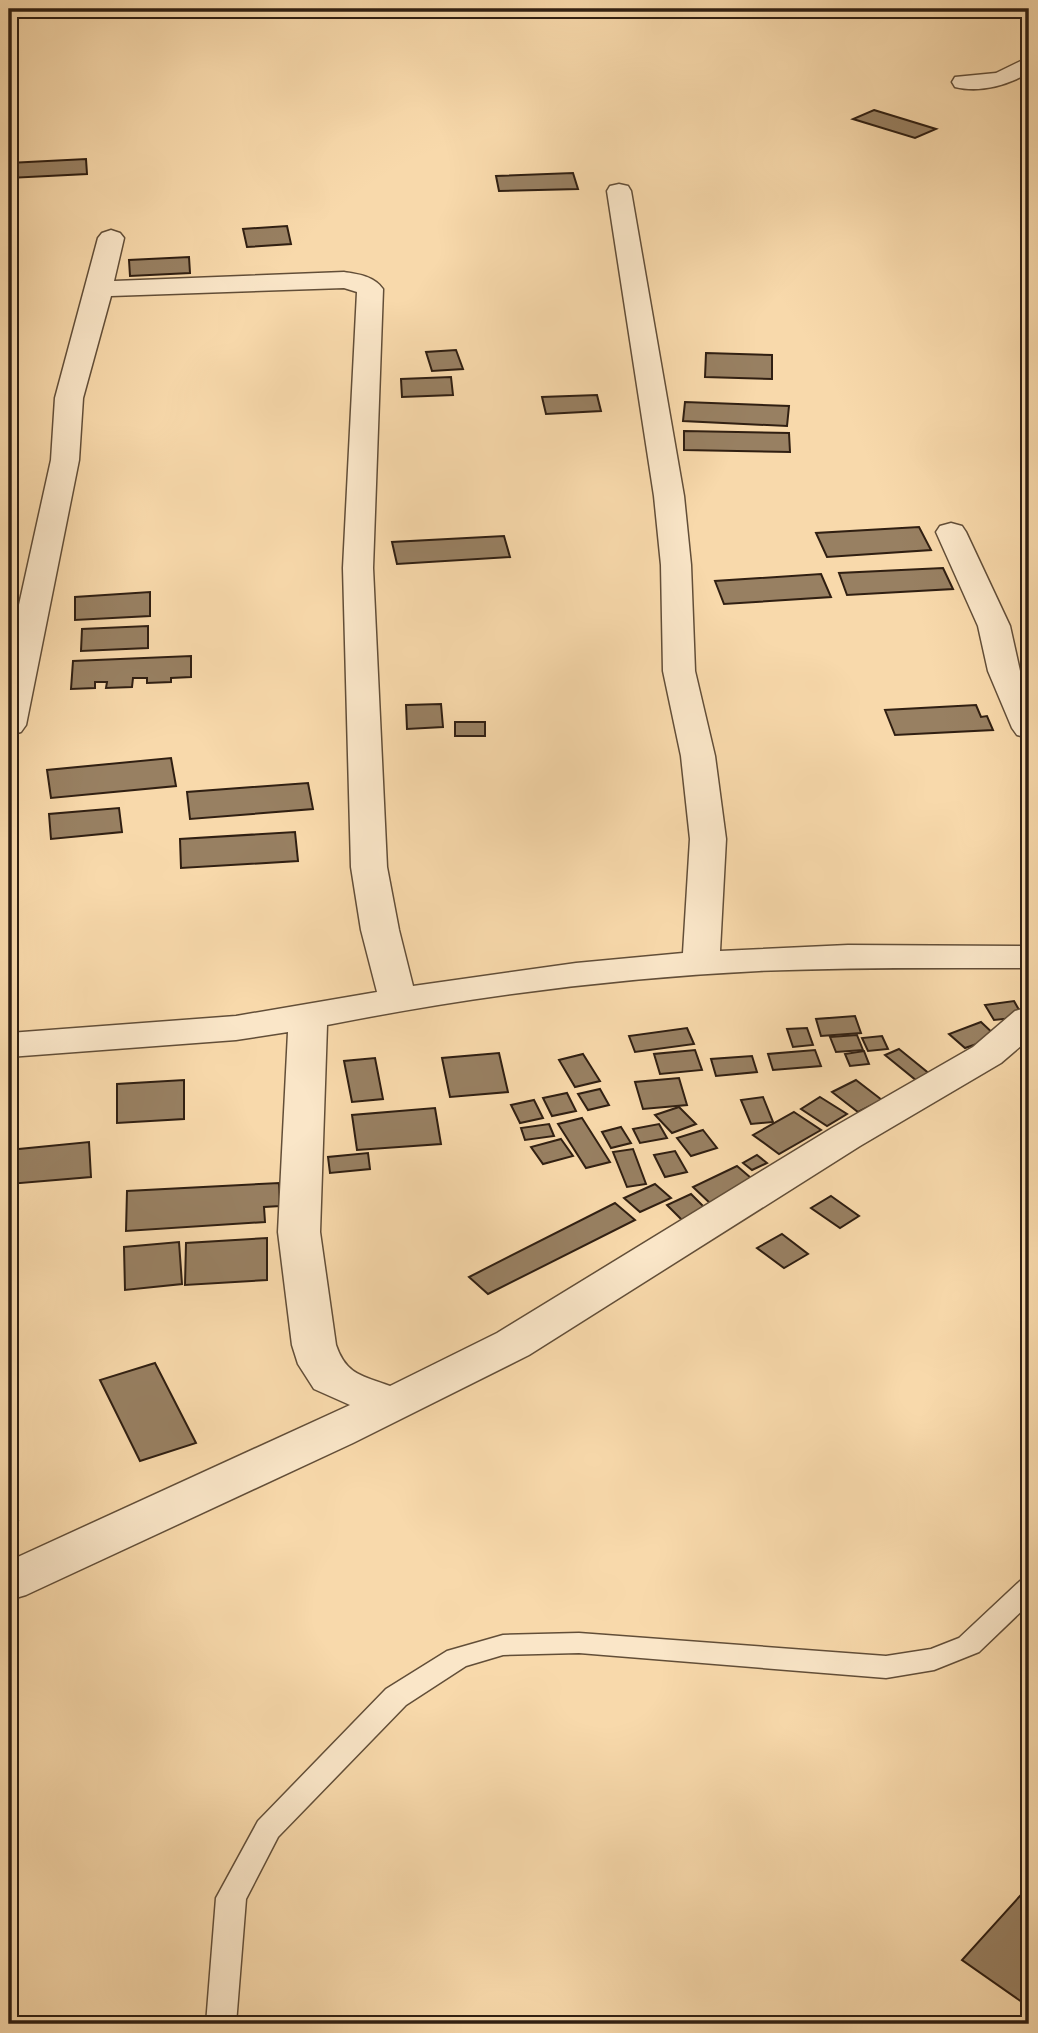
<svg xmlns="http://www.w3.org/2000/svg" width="1038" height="2033" viewBox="0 0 1038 2033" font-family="'Libre Bodoni',serif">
<rect width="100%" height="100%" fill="#f8d9ab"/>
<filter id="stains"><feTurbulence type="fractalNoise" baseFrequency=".00286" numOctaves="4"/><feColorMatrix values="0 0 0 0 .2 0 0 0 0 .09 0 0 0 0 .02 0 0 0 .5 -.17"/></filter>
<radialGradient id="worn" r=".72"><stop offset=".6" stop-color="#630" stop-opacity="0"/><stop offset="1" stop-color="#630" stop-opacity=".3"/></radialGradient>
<g fill="#988062" stroke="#301f12" stroke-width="2">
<path d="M874,110L936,129L915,138L853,119Z"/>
<path d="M86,159L87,174L9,178V163Z"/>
<path d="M573,173L578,189L499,191L496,176Z"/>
<path d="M287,226L291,244L247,247L243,229Z"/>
<path d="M189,257L190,273L130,276L129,260Z"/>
<path d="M456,350L463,369L432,371L426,352Z"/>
<path d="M706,353L772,355V379L705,377Z"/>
<path d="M451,377L453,395L402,397L401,379Z"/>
<path d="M597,395L601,411L546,414L542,397Z"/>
<path d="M685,402L789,406L787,426L683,421Z"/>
<path d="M684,431L789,433L790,452L684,450Z"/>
<path d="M919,527L931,550L827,557L816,533Z"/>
<path d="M504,536L510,557L397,564L392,542Z"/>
<path d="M943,568L953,589L847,595L839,573Z"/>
<path d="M821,574L831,597L724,604L715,581Z"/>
<path d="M150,592V616L75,620V597Z"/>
<path d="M148,626V648L81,651L82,629Z"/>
<path d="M191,656V677L171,678V682L147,683V678H133L132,687L106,688L107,682H95V688L71,689L73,661Z"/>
<path d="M441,704L443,727L407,729L406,705Z"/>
<path d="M976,705L981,717L987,716L993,730L895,735L885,710Z"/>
<rect x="455" y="722" width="30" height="14"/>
<path d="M171,758L176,786L51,798L47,770Z"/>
<path d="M308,783L313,809L190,819L187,792Z"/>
<path d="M119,808L122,832L51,839L49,814Z"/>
<path d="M295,832L298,861L181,868L180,839Z"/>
<path d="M1014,1001L1023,1017L994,1020L985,1005Z"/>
<path d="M855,1016L861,1033L821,1036L816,1019Z"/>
<path d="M981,1022L997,1037L965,1048L949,1034Z"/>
<path d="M687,1028L694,1044L635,1052L629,1036Z"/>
<path d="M807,1028L813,1045L793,1047L787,1029Z"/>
<path d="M857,1035L863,1050L836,1052L830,1037Z"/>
<path d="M882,1036L888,1049L868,1051L862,1038Z"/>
<path d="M899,1049L931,1075L917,1081L885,1055Z"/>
<path d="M695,1050L702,1070L660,1074L654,1054Z"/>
<path d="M815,1050L821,1066L773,1070L768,1054Z"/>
<path d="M864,1051L869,1064L850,1066L845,1054Z"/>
<path d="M499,1053L508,1092L450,1097L442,1058Z"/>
<path d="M583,1054L600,1081L575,1087L559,1060Z"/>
<path d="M752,1056L757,1072L716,1076L711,1059Z"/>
<path d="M375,1058L383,1099L352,1102L344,1061Z"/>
<path d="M679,1078L687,1105L643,1109L635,1082Z"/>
<path d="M184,1080V1119L117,1123V1084Z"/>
<path d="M856,1080L882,1100L858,1112L832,1092Z"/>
<path d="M600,1089L609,1105L588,1110L578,1094Z"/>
<path d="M567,1093L576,1111L552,1116L543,1098Z"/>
<path d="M763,1097L773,1122L751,1124L741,1100Z"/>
<path d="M820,1097L847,1114L827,1126L801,1109Z"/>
<path d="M534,1100L543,1118L520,1123L511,1105Z"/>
<path d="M679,1107L696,1124L672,1133L655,1115Z"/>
<path d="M435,1108L441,1144L357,1150L352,1115Z"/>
<path d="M794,1112L821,1130L779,1154L753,1135Z"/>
<path d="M582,1118L610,1162L586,1168L558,1124Z"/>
<path d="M549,1124L554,1136L525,1140L521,1128Z"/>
<path d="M659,1124L667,1138L640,1143L633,1129Z"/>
<path d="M621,1127L631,1143L611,1148L602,1132Z"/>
<path d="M703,1130L717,1148L691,1156L677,1138Z"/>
<path d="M561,1139L573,1156L543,1164L531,1147Z"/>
<path d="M89,1142L91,1177L9,1184V1150Z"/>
<path d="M633,1149L646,1184L627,1187L613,1152Z"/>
<path d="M675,1151L687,1172L665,1177L654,1155Z"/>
<path d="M368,1153L370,1169L330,1173L328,1157Z"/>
<path d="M757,1155L767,1163L752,1170L743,1163Z"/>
<path d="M737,1166L758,1184L713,1206L693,1187Z"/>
<path d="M279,1183L280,1206L264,1207L265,1222L126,1231L127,1191Z"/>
<path d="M655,1184L671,1198L640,1212L624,1198Z"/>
<path d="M691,1194L707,1210L683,1221L667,1205Z"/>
<path d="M831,1196L859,1216L840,1228L811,1208Z"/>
<path d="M615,1203L635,1220L488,1294L469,1277Z"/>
<path d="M782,1234L808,1254L784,1268L757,1248Z"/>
<path d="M267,1238V1280L185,1285L186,1243Z"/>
<path d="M179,1242L182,1284L125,1290L124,1247Z"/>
<path d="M155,1363L196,1443L140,1461L100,1380Z"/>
<path d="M9,1494L18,1520L9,1523Z"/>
<path d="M1029,1886V2007L962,1960Z"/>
</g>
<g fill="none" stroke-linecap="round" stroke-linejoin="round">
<g stroke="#624e38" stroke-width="3">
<path id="lane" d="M1029,1578V1604L979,1652L934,1670L886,1678L579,1653L503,1655L466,1666L406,1705L278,1837L246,1899L236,2024H206L216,1898L258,1821L386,1689L447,1651L503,1635L579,1633L886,1656L931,1649L959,1638L1020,1581Z"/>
</g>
<g stroke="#624e38" stroke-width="3">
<g id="street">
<path d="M1029,57V73C1007,85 980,93 955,87L952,82L955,77L996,73Z"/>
<path d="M619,184L628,186L631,191L684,496L691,565L695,671L715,756L726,839L720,951L848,945L1029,946V968C939,968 849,967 759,971C613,978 469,997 327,1025L320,1232L336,1345C346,1375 363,1376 390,1386L497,1333L832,1128L973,1047L1015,1011L1029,1007V1039L1001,1063L860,1146L529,1355L353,1443L26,1595L9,1600V1561L350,1405L314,1389L298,1364L292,1345L278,1232L288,1032L236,1040L9,1057V1033L236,1016L377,992L361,930L351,867L343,568L357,292L344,288L111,296L83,398L79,460L26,725L21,732L9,735V650L51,460L55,398L98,238L102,233L111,230L120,233L124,238L114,281L344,272C358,274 374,276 383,289L373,568L387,867L399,930L413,986L576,963L683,953L690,839L681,756L663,671L661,565L654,496L607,191L610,186Z"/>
<path d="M951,523L962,526L966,532L1010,626L1020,671L1029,691V738L1017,735L1012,728L988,671L978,626L936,532L940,526Z"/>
</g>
</g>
<use href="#lane" fill="#fae6c8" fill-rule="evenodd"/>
<use href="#street" fill="#fae6c8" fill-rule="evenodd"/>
</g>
<rect width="1038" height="2033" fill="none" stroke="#f8d9ab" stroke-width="35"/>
<rect x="10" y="10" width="1017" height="2012" fill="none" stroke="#301f12" stroke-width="3.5"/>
<rect x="18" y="18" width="1003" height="1998" fill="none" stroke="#301f12" stroke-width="2"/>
<rect width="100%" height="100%" filter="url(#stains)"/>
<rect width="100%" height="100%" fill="url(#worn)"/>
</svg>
